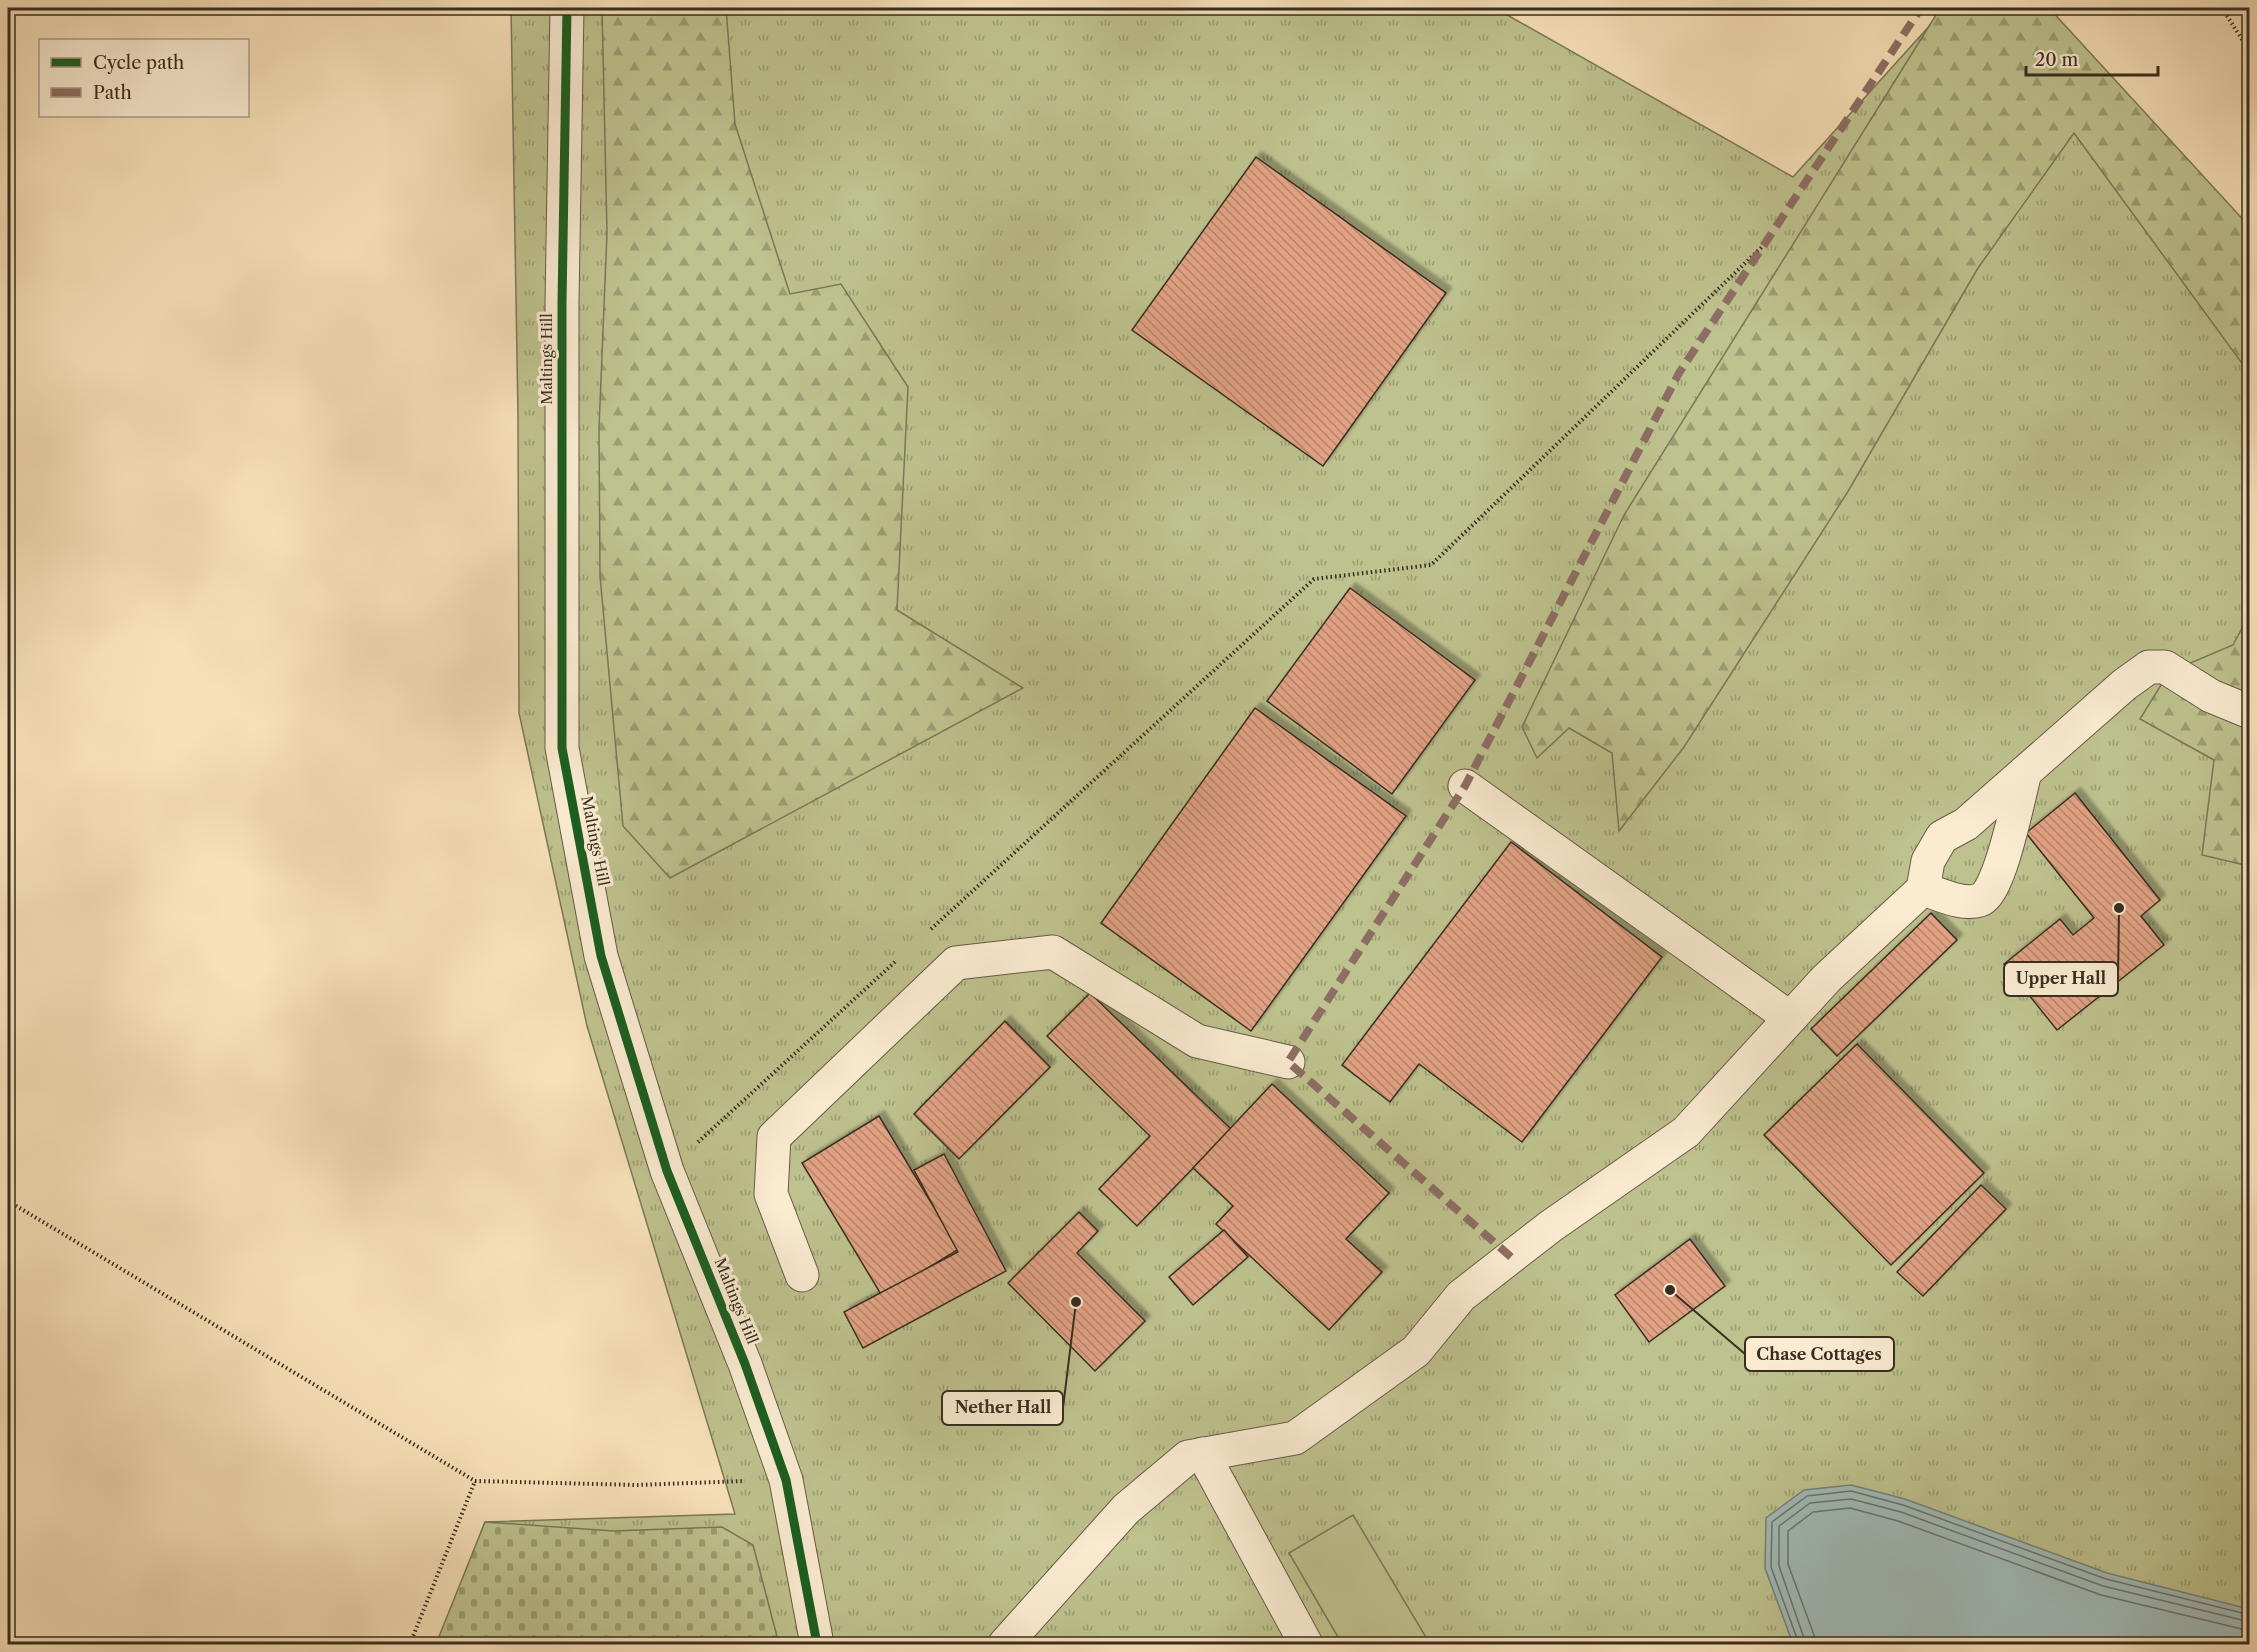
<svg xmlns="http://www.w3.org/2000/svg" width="2257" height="1652" viewBox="0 0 2257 1652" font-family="'Libre Caslon Text',serif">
<defs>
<pattern id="grass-tufts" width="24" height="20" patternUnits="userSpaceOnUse" patternTransform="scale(1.5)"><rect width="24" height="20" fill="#bec28e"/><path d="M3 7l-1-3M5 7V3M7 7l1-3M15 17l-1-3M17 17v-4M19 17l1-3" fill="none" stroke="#9b9e74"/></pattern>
<pattern id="forest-firs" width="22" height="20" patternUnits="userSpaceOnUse" patternTransform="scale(1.5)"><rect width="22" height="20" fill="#bec28e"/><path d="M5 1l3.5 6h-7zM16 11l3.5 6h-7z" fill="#9b9e74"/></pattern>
<pattern id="cemetery-stones" width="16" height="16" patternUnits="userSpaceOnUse" patternTransform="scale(1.5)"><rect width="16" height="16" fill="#bec28e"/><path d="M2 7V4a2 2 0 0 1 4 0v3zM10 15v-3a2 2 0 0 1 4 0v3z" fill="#9b9e74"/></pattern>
<pattern id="building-back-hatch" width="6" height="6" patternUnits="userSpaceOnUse" patternTransform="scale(1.5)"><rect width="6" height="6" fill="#e1a284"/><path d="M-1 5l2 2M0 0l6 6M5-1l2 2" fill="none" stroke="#b7846c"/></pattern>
<filter id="shadow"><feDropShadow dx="5.5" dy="-5.5" stdDeviation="1.5" flood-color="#0004"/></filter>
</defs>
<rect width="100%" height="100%" fill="#f7e0b8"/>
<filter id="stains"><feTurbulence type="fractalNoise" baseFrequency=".00333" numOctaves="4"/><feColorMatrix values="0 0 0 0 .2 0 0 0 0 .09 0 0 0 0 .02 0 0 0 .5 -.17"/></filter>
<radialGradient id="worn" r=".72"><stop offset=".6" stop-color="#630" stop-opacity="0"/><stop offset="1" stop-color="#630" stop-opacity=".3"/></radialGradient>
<path fill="url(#grass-tufts)" stroke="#7a7857" stroke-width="1.5" d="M511,8H1495L1793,177L1932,23L2249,252V1644H438L485,1522L735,1514L587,1026L519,713L518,415Z"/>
<g fill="url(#forest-firs)" stroke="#7a7857" stroke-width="1.5">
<path d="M602,8H726L735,124L790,294L841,284L908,387L897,610L1023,688L670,878L623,826L600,576L599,428L607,233Z"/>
<path d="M1946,8H2049L2249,226V373L2074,133L1978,268L1847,493L1684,747L1619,831L1612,753L1569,728L1537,758L1522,727L1624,515L1936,15Z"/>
<path d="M2249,615V866L2202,855L2214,760L2140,719L2169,672L2233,645Z"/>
</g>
<path fill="url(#cemetery-stones)" stroke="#7a7857" stroke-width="1.5" d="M485,1522L613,1531L722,1527L753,1545L779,1644H436Z"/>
<path fill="#bec28e" stroke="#7a7857" stroke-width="1.5" d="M1353,1515L1430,1644H1342L1289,1553Z"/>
<path fill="#a0bbb8" stroke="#76827b" stroke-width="1.5" d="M1851,1485L1905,1499L2107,1573L2249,1609V1644H1793L1765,1568L1766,1518L1804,1490Z"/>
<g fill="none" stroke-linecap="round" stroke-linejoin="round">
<g stroke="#6c746c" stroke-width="1.5">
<path d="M1799,1644L1771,1567L1772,1522L1807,1496L1851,1491L1903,1505L2106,1579L2250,1615"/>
<path d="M1806,1644L1779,1566V1526L1810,1503L1851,1499L1901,1512L2103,1586L2250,1622"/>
<path d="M1815,1644L1814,1635L1788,1564V1531L1813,1512L1850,1508L1898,1521L2101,1595L2250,1631"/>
</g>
</g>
<g fill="url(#building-back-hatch)" stroke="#372d20" stroke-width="1.5" filter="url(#shadow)">
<path d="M1256,157L1446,293L1323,466L1132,330Z"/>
<path d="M1350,588L1475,680L1392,794L1267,701Z"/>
<path d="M1255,708L1406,816L1251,1031L1101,923Z"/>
<path d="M2075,793L2160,900L2141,916L2164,945L2057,1030L2004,964L2060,919L2073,935L2094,918L2026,833Z"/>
<path d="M1511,842L1662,957L1522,1142L1419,1064L1390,1102L1342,1065Z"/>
<path d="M1931,913L1957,940L1837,1056L1811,1029Z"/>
<path d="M1090,993L1231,1129L1137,1226L1099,1189L1150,1136L1047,1036Z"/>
<path d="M1005,1021L1050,1067L959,1159L914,1114Z"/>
<path d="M1857,1044L1984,1173L1891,1265L1764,1135Z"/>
<path d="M1272,1084L1389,1193L1346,1239L1382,1272L1329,1330L1216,1224L1233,1206L1193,1168Z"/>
<path d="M879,1116L959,1249L882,1296L802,1163Z"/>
<path d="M944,1154L1006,1271L863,1348L844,1312L958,1252L914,1170Z"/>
<path d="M1981,1185L2006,1209L1923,1296L1897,1272Z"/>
<path d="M1079,1212L1098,1231L1077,1253L1145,1321L1095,1371L1008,1283Z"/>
<path d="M1224,1230L1248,1257L1193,1305L1169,1277Z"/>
<path d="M1690,1239L1725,1286L1649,1342L1615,1295Z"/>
</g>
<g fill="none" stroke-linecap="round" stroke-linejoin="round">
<g stroke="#675a46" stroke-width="35">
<g id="minor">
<path d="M567,8L562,302V748L601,956L667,1171L745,1364L786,1480L817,1644"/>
<path d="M1465,786L1790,1018"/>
<path d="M1923,889C1940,894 1962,906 1980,900C2000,894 2019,795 2025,772"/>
<path d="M802,1275L771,1194L774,1137L956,963L1053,952L1197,1041L1288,1062"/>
<path d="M1203,1454L1306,1644"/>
<path d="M1005,1644L1126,1509L1188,1457L1295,1438L1416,1351L1461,1296L1511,1257L1551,1226L1686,1132L1827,978L1923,889L1928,861L1942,837L1966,824L2124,685L2149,667H2165L2211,696L2250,712"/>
</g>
</g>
<g stroke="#372d20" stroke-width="4" stroke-dasharray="1.5 3" stroke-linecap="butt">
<path d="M2222,8L2250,52"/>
<path d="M931,929L1314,579L1431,565L1765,244"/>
<path d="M698,1142L896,961"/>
<path d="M8,1201L475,1481L637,1485L745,1481"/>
<path d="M410,1644L475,1481"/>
</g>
<use href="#minor" stroke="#faebd1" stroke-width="33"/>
<path stroke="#8d6e63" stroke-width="8" stroke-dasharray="15 8" stroke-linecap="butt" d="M1511,1257L1288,1062L1465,786L1679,373L1921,8"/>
<g stroke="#faebd1" stroke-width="13">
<path id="cycleway" d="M567,8L562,302V748L601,956L667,1171L745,1364L786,1480L817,1644"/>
</g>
<use href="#cycleway" stroke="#1b5e20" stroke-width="9"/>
</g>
<g text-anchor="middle" stroke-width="6" stroke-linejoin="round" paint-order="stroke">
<g font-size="15" fill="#372d20" stroke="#faebd1">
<text transform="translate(547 359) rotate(-90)" y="5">Maltings Hill</text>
<text transform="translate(595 841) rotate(79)" y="5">Maltings Hill</text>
<text transform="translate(736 1301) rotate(68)" y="5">Maltings Hill</text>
</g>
</g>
<path fill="none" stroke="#372d20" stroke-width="2" d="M2119 908L2118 979M1670 1290L1745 1354M1076 1302L1063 1408"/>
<g fill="#372d20" stroke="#faebd1" stroke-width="2">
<circle cx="2119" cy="908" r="6"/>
<circle cx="1670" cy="1290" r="6"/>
<circle cx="1076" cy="1302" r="6"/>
</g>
<g fill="#faebd1" stroke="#372d20" stroke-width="2">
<rect x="2004" y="962" width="114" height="34" rx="6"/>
<rect x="1745" y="1337" width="149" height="34" rx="6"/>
<rect x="942" y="1391" width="121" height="34" rx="6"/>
</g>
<g font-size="16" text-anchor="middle" font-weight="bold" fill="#372d20">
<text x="2061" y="984">Upper Hall</text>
<text x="1819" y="1360">Chase Cottages</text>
<text x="1003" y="1413">Nether Hall</text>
</g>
<rect width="2257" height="1652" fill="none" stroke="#f7e0b8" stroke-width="30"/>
<rect x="9" y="9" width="2239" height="1634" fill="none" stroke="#372d20" stroke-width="3"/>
<rect x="15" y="15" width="2227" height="1622" fill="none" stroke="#372d20" stroke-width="1.5"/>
<rect x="39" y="39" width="210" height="78" fill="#faebd1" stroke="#ac9f8a" stroke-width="1.5"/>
<rect x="51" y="58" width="30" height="9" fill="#1b5e20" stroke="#ac9f8a" stroke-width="1.5"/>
<text x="93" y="69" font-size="18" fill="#372d20">Cycle path</text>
<rect x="51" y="88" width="30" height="9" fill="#8d6e63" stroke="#ac9f8a" stroke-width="1.5"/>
<text x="93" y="99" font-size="18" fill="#372d20">Path</text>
<path d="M2026 66v9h132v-9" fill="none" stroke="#372d20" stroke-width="3"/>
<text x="2035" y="66" font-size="18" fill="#372d20" stroke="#faebd1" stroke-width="4.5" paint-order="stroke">20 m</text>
<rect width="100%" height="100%" filter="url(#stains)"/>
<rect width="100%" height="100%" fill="url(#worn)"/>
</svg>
